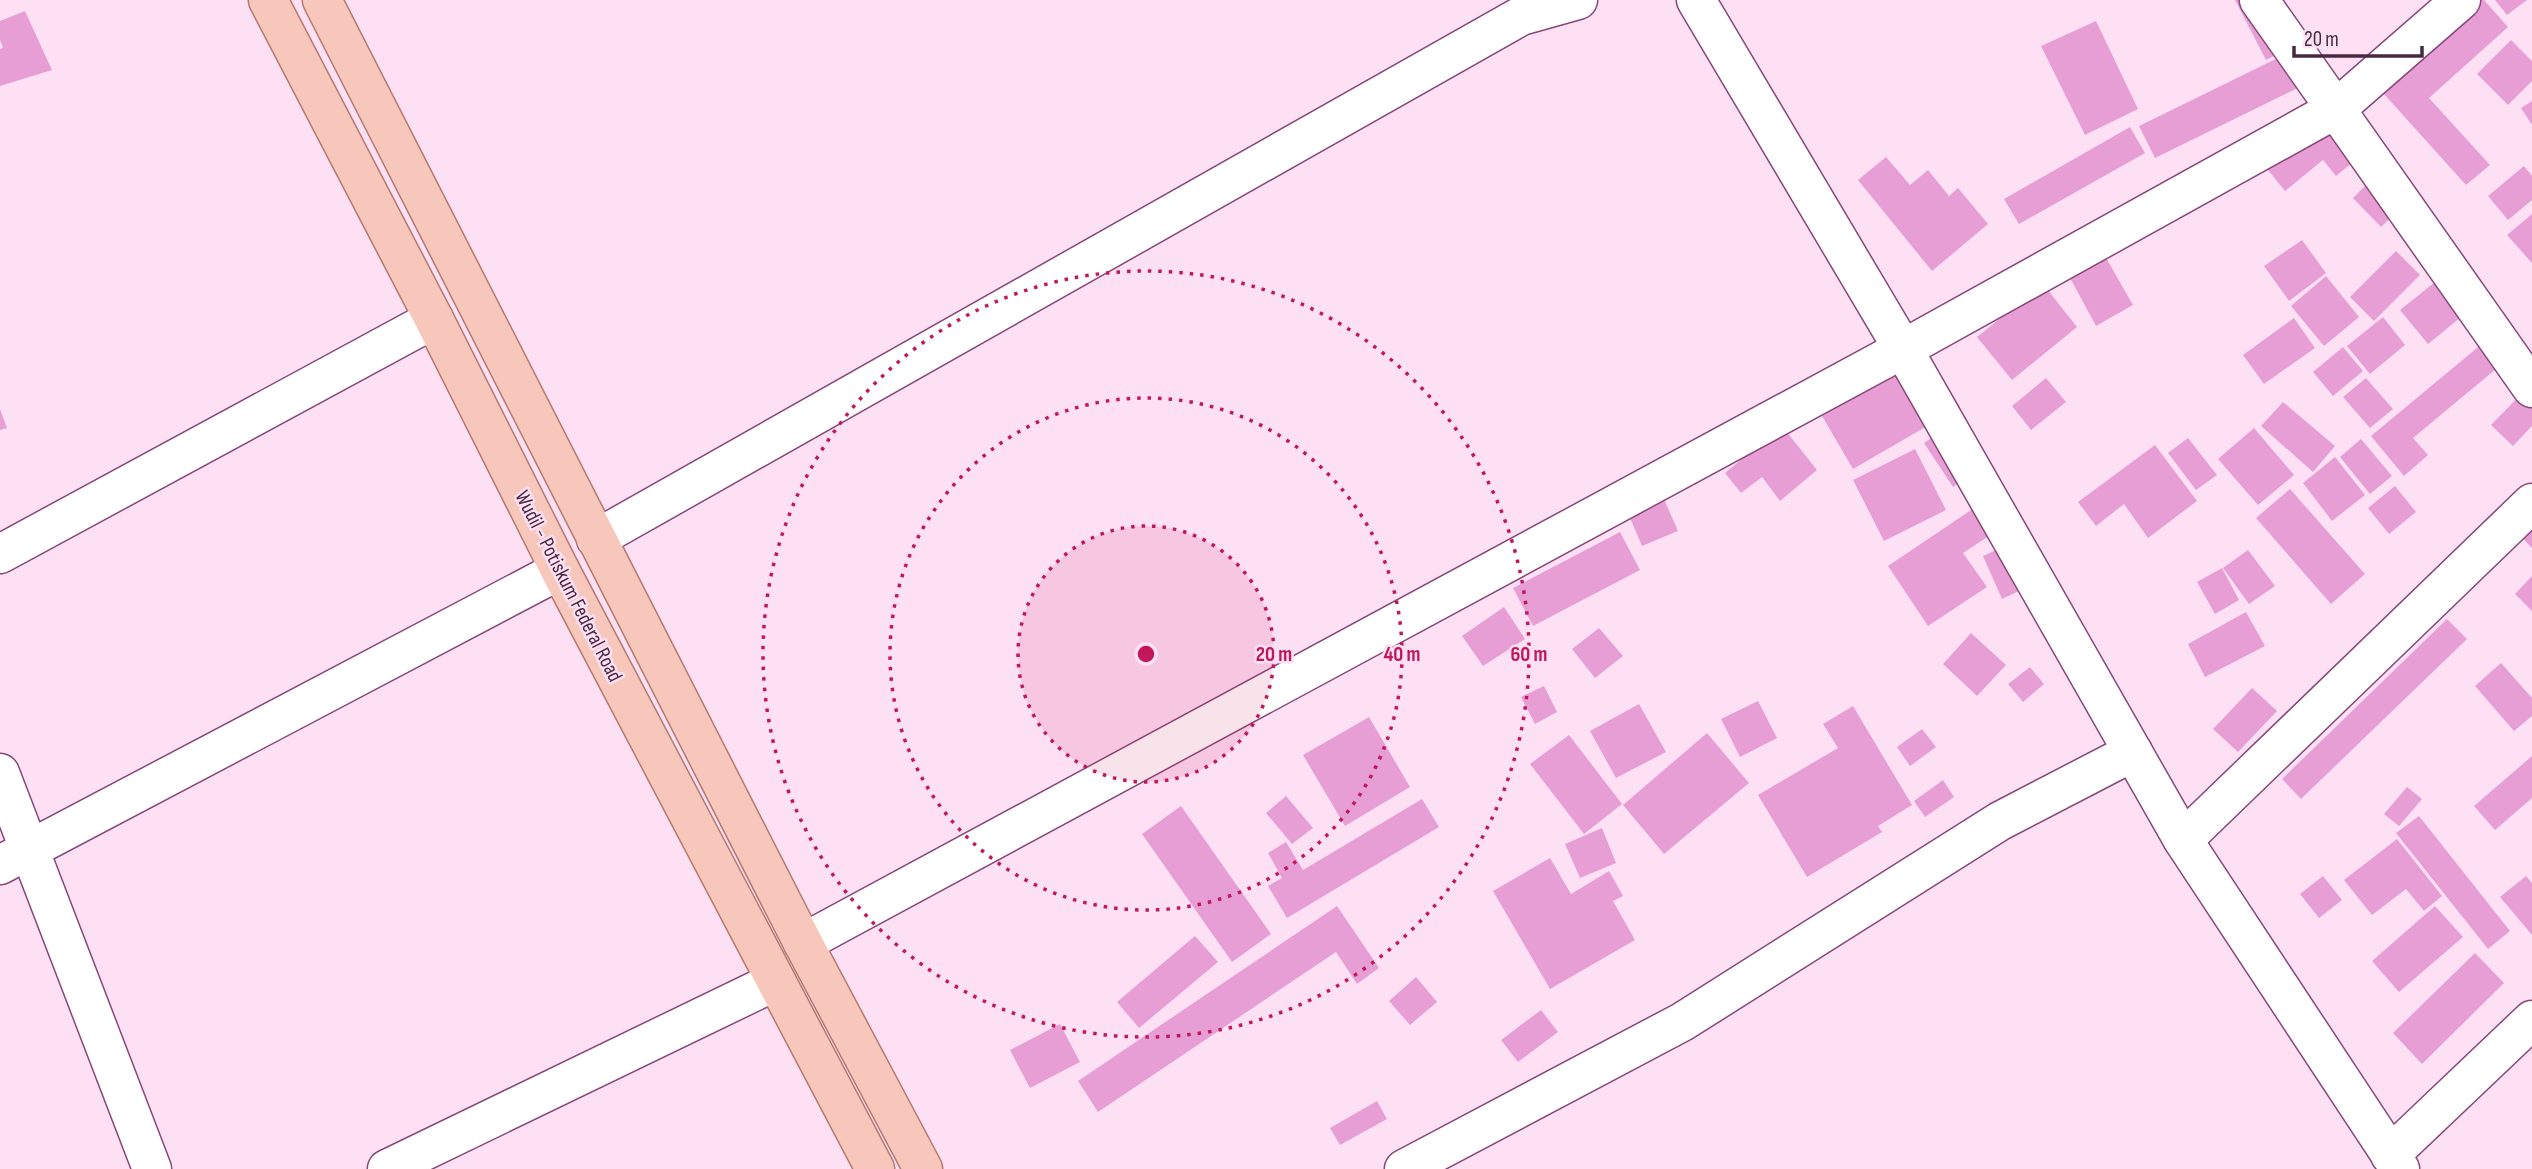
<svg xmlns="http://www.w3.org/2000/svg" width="2532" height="1169" viewBox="0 0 2532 1169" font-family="'Sofia Sans Condensed',sans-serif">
<rect width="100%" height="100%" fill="#fee0f5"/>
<g fill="#e69ed4">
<path d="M2235,0H2262L2288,49L2266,60Z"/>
<path d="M2445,0H2484L2508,27L2429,98L2490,165L2466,185L2365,73Z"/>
<path d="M2495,0H2527L2507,15Z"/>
<path d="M25,11L52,70L0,86V49L3,48L0,40V21Z"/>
<path d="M2096,21L2138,109L2085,135L2041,46Z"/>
<path d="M2511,40L2532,61V81L2508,105L2477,74Z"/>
<path d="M2290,52L2306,84L2155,158L2139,126Z"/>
<path d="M2532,101V125L2521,108Z"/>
<path d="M2332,103L2369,149L2336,176L2323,160L2285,191L2260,160Z"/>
<path d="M2130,127L2145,153L2019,224L2004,199Z"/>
<path d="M1886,157L1910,185L1928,170L1949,196L1958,188L1988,224L1932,271L1858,180Z"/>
<path d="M2524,166L2532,176V200L2508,220L2488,196Z"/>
<path d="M2376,175L2405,204L2381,227L2353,198Z"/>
<path d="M2532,214V263L2507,235Z"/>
<path d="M2302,240L2326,273L2289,301L2264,266Z"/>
<path d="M2396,251L2420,275L2374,321L2350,297Z"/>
<path d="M2105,256L2133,305L2096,326L2069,276Z"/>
<path d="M2455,266L2482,300L2428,344L2400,310Z"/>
<path d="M2326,276L2359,317L2324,346L2291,306Z"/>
<path d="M2043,284L2077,327L2012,380L1977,337Z"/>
<path d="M2383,317L2405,345L2370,374L2347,346Z"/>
<path d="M2294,318L2315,348L2264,384L2243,355Z"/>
<path d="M2495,333L2514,354L2413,438L2428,455L2404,476L2371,436Z"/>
<path d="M2343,347L2363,371L2333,396L2313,372Z"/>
<path d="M1928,354L1960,407L1853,469L1822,416Z"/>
<path d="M2046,378L2066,402L2031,430L2012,406Z"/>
<path d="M2366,378L2393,409L2370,428L2343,397Z"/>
<path d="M2529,386L2532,389V426L2513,446L2491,425Z"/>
<path d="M2283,402L2335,446L2313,472L2261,426Z"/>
<path d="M0,409L7,428L0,430Z"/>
<path d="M1956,421L1986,464L1953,487L1924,443Z"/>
<path d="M1782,426L1817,470L1780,501L1762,477L1741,493L1725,473Z"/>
<path d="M2254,428L2294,475L2258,505L2218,459Z"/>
<path d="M2188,438L2217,475L2196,490L2168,453Z"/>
<path d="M2361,439L2392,476L2370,494L2340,457Z"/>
<path d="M2155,445L2197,501L2148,538L2124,504L2096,526L2078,502Z"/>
<path d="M1915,449L1946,510L1884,541L1853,480Z"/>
<path d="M2335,457L2365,495L2332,521L2303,483Z"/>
<path d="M2395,486L2416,512L2389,534L2368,508Z"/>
<path d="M2290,489L2365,574L2331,604L2256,518Z"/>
<path d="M1660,490L1678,531L1642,546L1625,506Z"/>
<path d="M1974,508L1992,534L1963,553L1987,587L1928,626L1888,566Z"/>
<path d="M2532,516V548L2516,531Z"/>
<path d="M1620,532L1640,570L1533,626L1513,588Z"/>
<path d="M2029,535L2048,577L2002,599L1983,556Z"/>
<path d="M2248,550L2275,586L2249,604L2223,568Z"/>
<path d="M2222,568L2239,600L2215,614L2197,582Z"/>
<path d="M2532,576V611L2515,594Z"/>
<path d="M1504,607L1525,639L1483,666L1462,636Z"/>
<path d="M2246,612L2265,646L2205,677L2188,644Z"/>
<path d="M2447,619L2467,639L2301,799L2282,779Z"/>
<path d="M1599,628L1623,656L1595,678L1572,649Z"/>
<path d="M1971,633L2006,665L1977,696L1943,664Z"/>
<path d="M2501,663L2532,698V716L2514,731L2475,686Z"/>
<path d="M2030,667L2044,684L2023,702L2008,684Z"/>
<path d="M1544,686L1557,712L1535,724L1521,697Z"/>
<path d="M2252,688L2277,711L2238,752L2213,729Z"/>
<path d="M1758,701L1777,738L1740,757L1721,719Z"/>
<path d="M1639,704L1666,752L1616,778L1590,731Z"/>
<path d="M1853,706L1912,805L1878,826L1882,832L1807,877L1758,795L1838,748L1823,724Z"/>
<path d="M1369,717L1410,787L1345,826L1303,755Z"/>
<path d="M1922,729L1936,747L1910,766L1897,747Z"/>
<path d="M1707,733L1749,783L1664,854L1623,805Z"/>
<path d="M1569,735L1622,804L1584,834L1530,764Z"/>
<path d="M2532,756V798L2495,830L2474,806Z"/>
<path d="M1943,780L1954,797L1925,817L1914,801Z"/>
<path d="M2407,787L2422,799L2399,826L2384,814Z"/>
<path d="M1286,796L1313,828L1292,844L1266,813Z"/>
<path d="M1422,799L1439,827L1287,918L1268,886L1282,878L1268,853L1286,842L1303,870Z"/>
<path d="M1181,806L1271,934L1232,962L1142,834Z"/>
<path d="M2419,816L2510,931L2488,949L2396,833Z"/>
<path d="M1602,828L1616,863L1580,878L1565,844Z"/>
<path d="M2397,839L2442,896L2424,911L2406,889L2372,915L2344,880Z"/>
<path d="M1550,858L1571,894L1609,871L1623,896L1613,901L1635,940L1550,989L1493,891Z"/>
<path d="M2323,876L2342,900L2319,918L2300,894Z"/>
<path d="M2526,876L2532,883V935L2500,897Z"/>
<path d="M1337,906L1379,968L1357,984L1336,952L1098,1112L1078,1081Z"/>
<path d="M2435,906L2463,937L2399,992L2372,961Z"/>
<path d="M1195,936L1218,962L1139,1028L1117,1002Z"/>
<path d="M2475,953L2504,983L2422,1064L2393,1033Z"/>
<path d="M1416,977L1437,1002L1410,1025L1389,1001Z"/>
<path d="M1541,1010L1558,1032L1518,1062L1501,1040Z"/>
<path d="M1060,1024L1080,1062L1030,1088L1010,1050Z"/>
<path d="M1377,1101L1387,1119L1340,1145L1330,1128Z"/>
</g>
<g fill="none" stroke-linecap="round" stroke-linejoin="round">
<g stroke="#874779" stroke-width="41">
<g id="minor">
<path d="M1696,0L1903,349L2183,840L2400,1169"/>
<path d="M2259,0L2532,388"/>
<path d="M596,539L1521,16L1578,0"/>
<path d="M0,554L434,319"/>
<path d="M0,773L152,1169"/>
<path d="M2183,840L2532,503"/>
<path d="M0,865L560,570"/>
<path d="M803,943L1903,349L2336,109L2461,0"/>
<path d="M2390,1155L2532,1020"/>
<path d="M387,1169L776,981"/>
<path d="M1404,1169L1682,1022L2000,821L2133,752"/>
</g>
</g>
<g stroke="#b57871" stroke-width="41">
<g id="major">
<path d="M268,0L434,319L560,570L875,1169"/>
<path d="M322,0L803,943L923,1169"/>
</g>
</g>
<use href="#minor" stroke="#fff" stroke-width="38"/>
<use href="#major" stroke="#f6c7ba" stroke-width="38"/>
</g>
<circle cx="1146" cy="654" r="128" fill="#c2185b" fill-opacity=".12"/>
<g fill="none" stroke="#c2185b" stroke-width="3.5" stroke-dasharray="3.5 7">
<circle cx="1146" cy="654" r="128"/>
<circle cx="1146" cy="654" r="256"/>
<circle cx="1146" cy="654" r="383"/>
</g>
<g text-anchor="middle" stroke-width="5" stroke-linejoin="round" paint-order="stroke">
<g font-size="21" fill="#472a40" stroke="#fee0f5">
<text transform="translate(569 586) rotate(63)" y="7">Wudil - Potiskum Federal Road</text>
</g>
</g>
<circle cx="1146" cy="654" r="10" fill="#c2185b" stroke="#fee0f5" stroke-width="3.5"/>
<g font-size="21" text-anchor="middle" font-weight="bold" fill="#c2185b" stroke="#fee0f5" stroke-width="5" stroke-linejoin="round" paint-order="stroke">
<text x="1274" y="661">20 m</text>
<text x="1402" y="661">40 m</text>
<text x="1529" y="661">60 m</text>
</g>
<path d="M2294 46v10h128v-10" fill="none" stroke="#472a40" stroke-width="3.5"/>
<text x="2304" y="46" font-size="21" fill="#472a40" stroke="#fee0f5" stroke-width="5" paint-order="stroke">20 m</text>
</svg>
